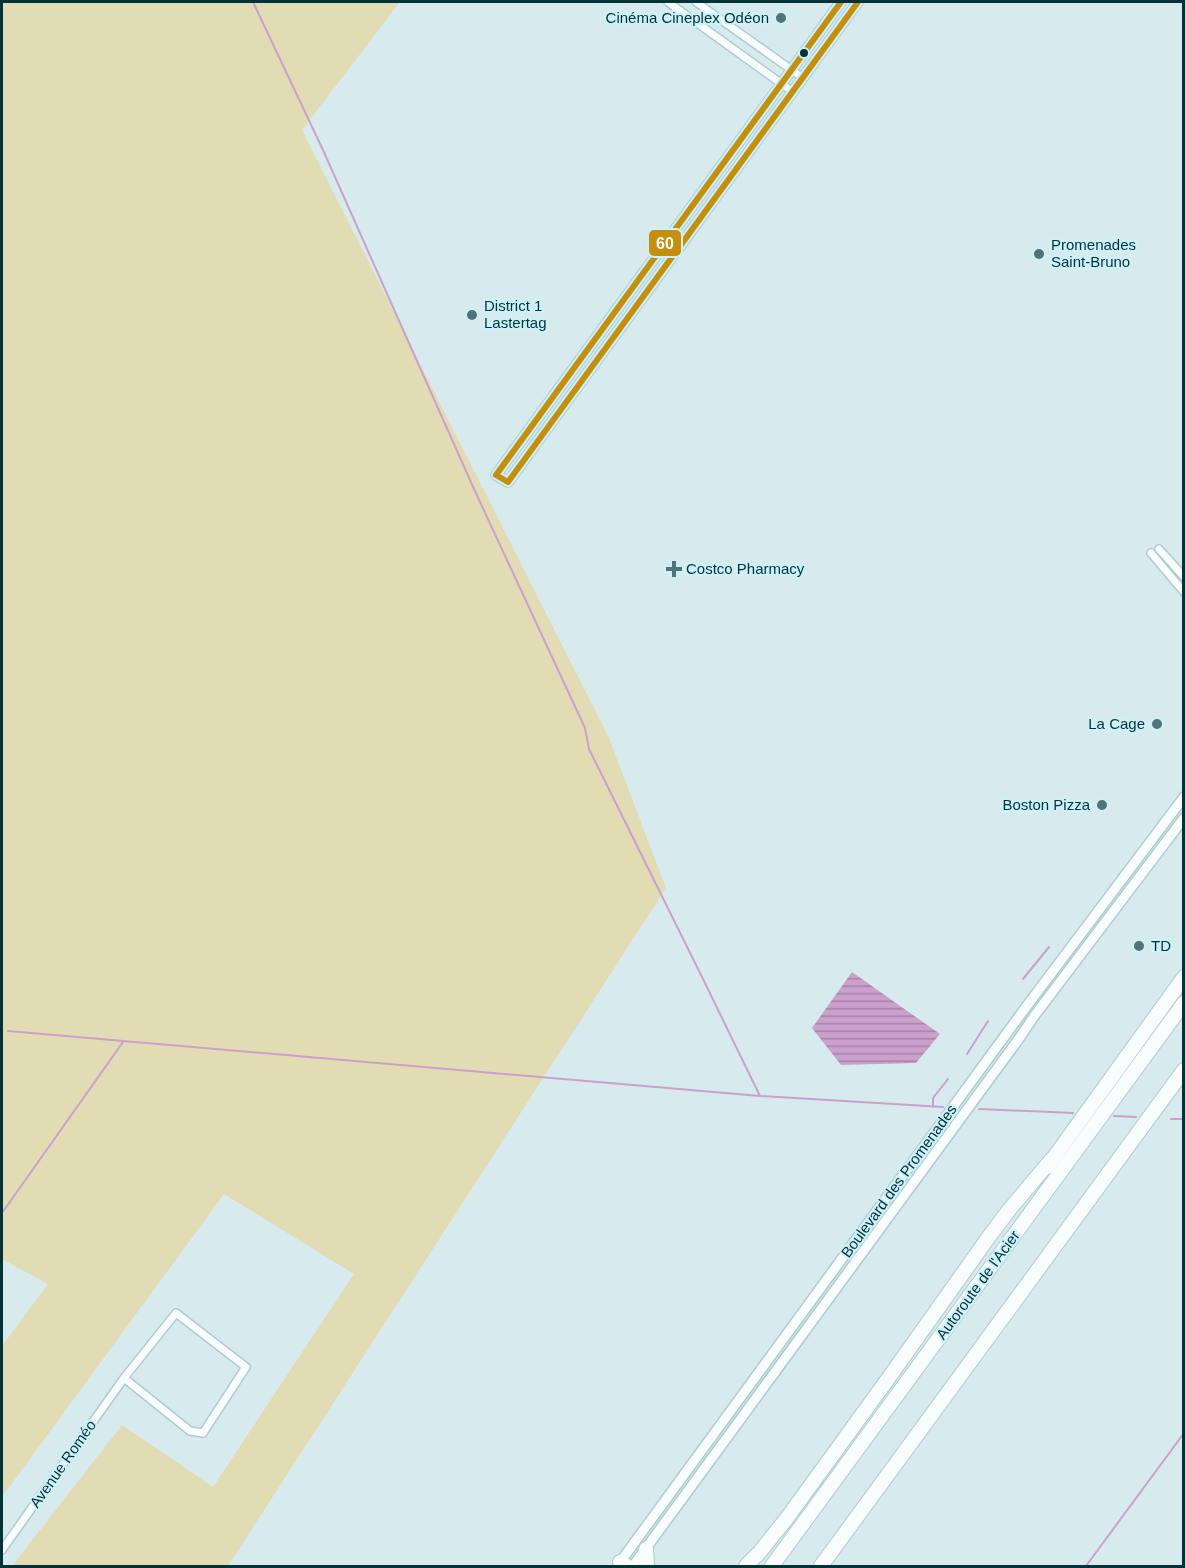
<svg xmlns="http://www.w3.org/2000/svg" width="1185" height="1568" viewBox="0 0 1185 1568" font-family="Helvetica,sans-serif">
<defs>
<pattern id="water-rules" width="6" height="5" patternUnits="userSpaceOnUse" patternTransform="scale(1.5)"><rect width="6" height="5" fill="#cba0cc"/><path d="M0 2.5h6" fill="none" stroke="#a383a7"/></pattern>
</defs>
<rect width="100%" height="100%" fill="#d7ebee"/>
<path fill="#e1dcb3" d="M2,2H400L302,130L609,738L666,888L228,1566H12L122,1425L213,1487L354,1274L224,1194L2,1497V1346L48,1284L2,1259Z"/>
<path fill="url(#water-rules)" d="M852,972L940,1034L916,1063L841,1065L812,1028Z"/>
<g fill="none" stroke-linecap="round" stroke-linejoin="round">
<g stroke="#cba0cc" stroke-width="2">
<path d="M253,2L323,150L474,489L585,728L589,749L703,979L760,1096"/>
<path d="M1023,979L1049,947"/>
<path d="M8,1031L760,1096L943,1107"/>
<path d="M967,1054L988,1021"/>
<path d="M933,1107V1098L948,1079"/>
<path d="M979,1109L1073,1113"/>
<path d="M1114,1116L1136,1117"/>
<path d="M1171,1119H1184"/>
<path d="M2,1213L123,1042"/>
<path d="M1086,1566L1184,1433"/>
</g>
<g stroke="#afcbd0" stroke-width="10">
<g id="minor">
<path d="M668,2L793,92"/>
<path d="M696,2L803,78"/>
<path d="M1159,549L1184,577"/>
<path d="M1151,553L1184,592"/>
<path d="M2,1550L124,1378L176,1313L246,1367L203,1433L190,1431L124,1378"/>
</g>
</g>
<g stroke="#afcbd0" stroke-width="12">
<g id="tertiary">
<path d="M841,2L496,475L508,482L858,2"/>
<path d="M618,1565L1026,1007L1184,797"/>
<path d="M633,1566L1018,1040L1035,1015L1184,818"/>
</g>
</g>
<g stroke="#afcbd0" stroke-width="16">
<g id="motorway">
<path d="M1047,1167L1184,977"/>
<path d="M646,1549L647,1566"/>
<path d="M620,1562L627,1566"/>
<path d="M746,1566L759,1553L787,1518L890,1376L988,1238L1009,1210L1052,1159"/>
<path d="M772,1566L1184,1003"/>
<path d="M821,1566L1184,1070"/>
</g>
</g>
<use href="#minor" stroke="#f9fcfc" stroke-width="7"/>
<use href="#tertiary" stroke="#f9fcfc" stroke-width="9"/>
<use href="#motorway" stroke="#f9fcfc" stroke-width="14"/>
<g stroke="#cdf1f8" stroke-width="10">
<path id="bus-1" d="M841,2L496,475L508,482L858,2"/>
</g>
<use href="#bus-1" stroke="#c68f0b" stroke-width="6"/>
</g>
<g fill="#4e7378" stroke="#cdf1f8" stroke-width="2">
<circle cx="781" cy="18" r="6"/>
<circle cx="1039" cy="254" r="6"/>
<circle cx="472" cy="315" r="6"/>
<path d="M671 560h6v6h6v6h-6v6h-6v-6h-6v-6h6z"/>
<circle cx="1157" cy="724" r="6"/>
<circle cx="1102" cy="805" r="6"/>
<circle cx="1139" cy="946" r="6"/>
</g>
<circle fill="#043239" stroke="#cdf1f8" stroke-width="2" cx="804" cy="53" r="5"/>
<g text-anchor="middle" stroke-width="4.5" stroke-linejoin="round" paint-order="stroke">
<g font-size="15" fill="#043239" stroke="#cdf1f8" text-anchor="start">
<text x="769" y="23" text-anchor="end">Cinéma Cineplex Odéon</text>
<text x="1051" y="250">Promenades<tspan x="1051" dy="17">Saint-Bruno</tspan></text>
<text x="484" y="311">District 1<tspan x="484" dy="17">Lastertag</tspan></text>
<text x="686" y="574">Costco Pharmacy</text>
<text x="1145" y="729" text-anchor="end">La Cage</text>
<text x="1090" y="810" text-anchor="end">Boston Pizza</text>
<text x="1151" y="951">TD</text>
</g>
<g font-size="15" fill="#043239" stroke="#cdf1f8">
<text transform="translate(899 1181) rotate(-54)" y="5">Boulevard des Promenades</text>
<text transform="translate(978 1285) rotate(-54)" y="5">Autoroute de l'Acier</text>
<text transform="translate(63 1464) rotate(-55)" y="5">Avenue Roméo</text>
</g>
</g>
<rect stroke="#cdf1f8" stroke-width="2" x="648" y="229" width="34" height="28" rx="6" fill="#c68f0b"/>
<g font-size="16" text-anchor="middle" font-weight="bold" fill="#fff">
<text x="665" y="249">60</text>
</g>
<rect width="1185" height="1568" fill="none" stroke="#043239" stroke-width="6"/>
</svg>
